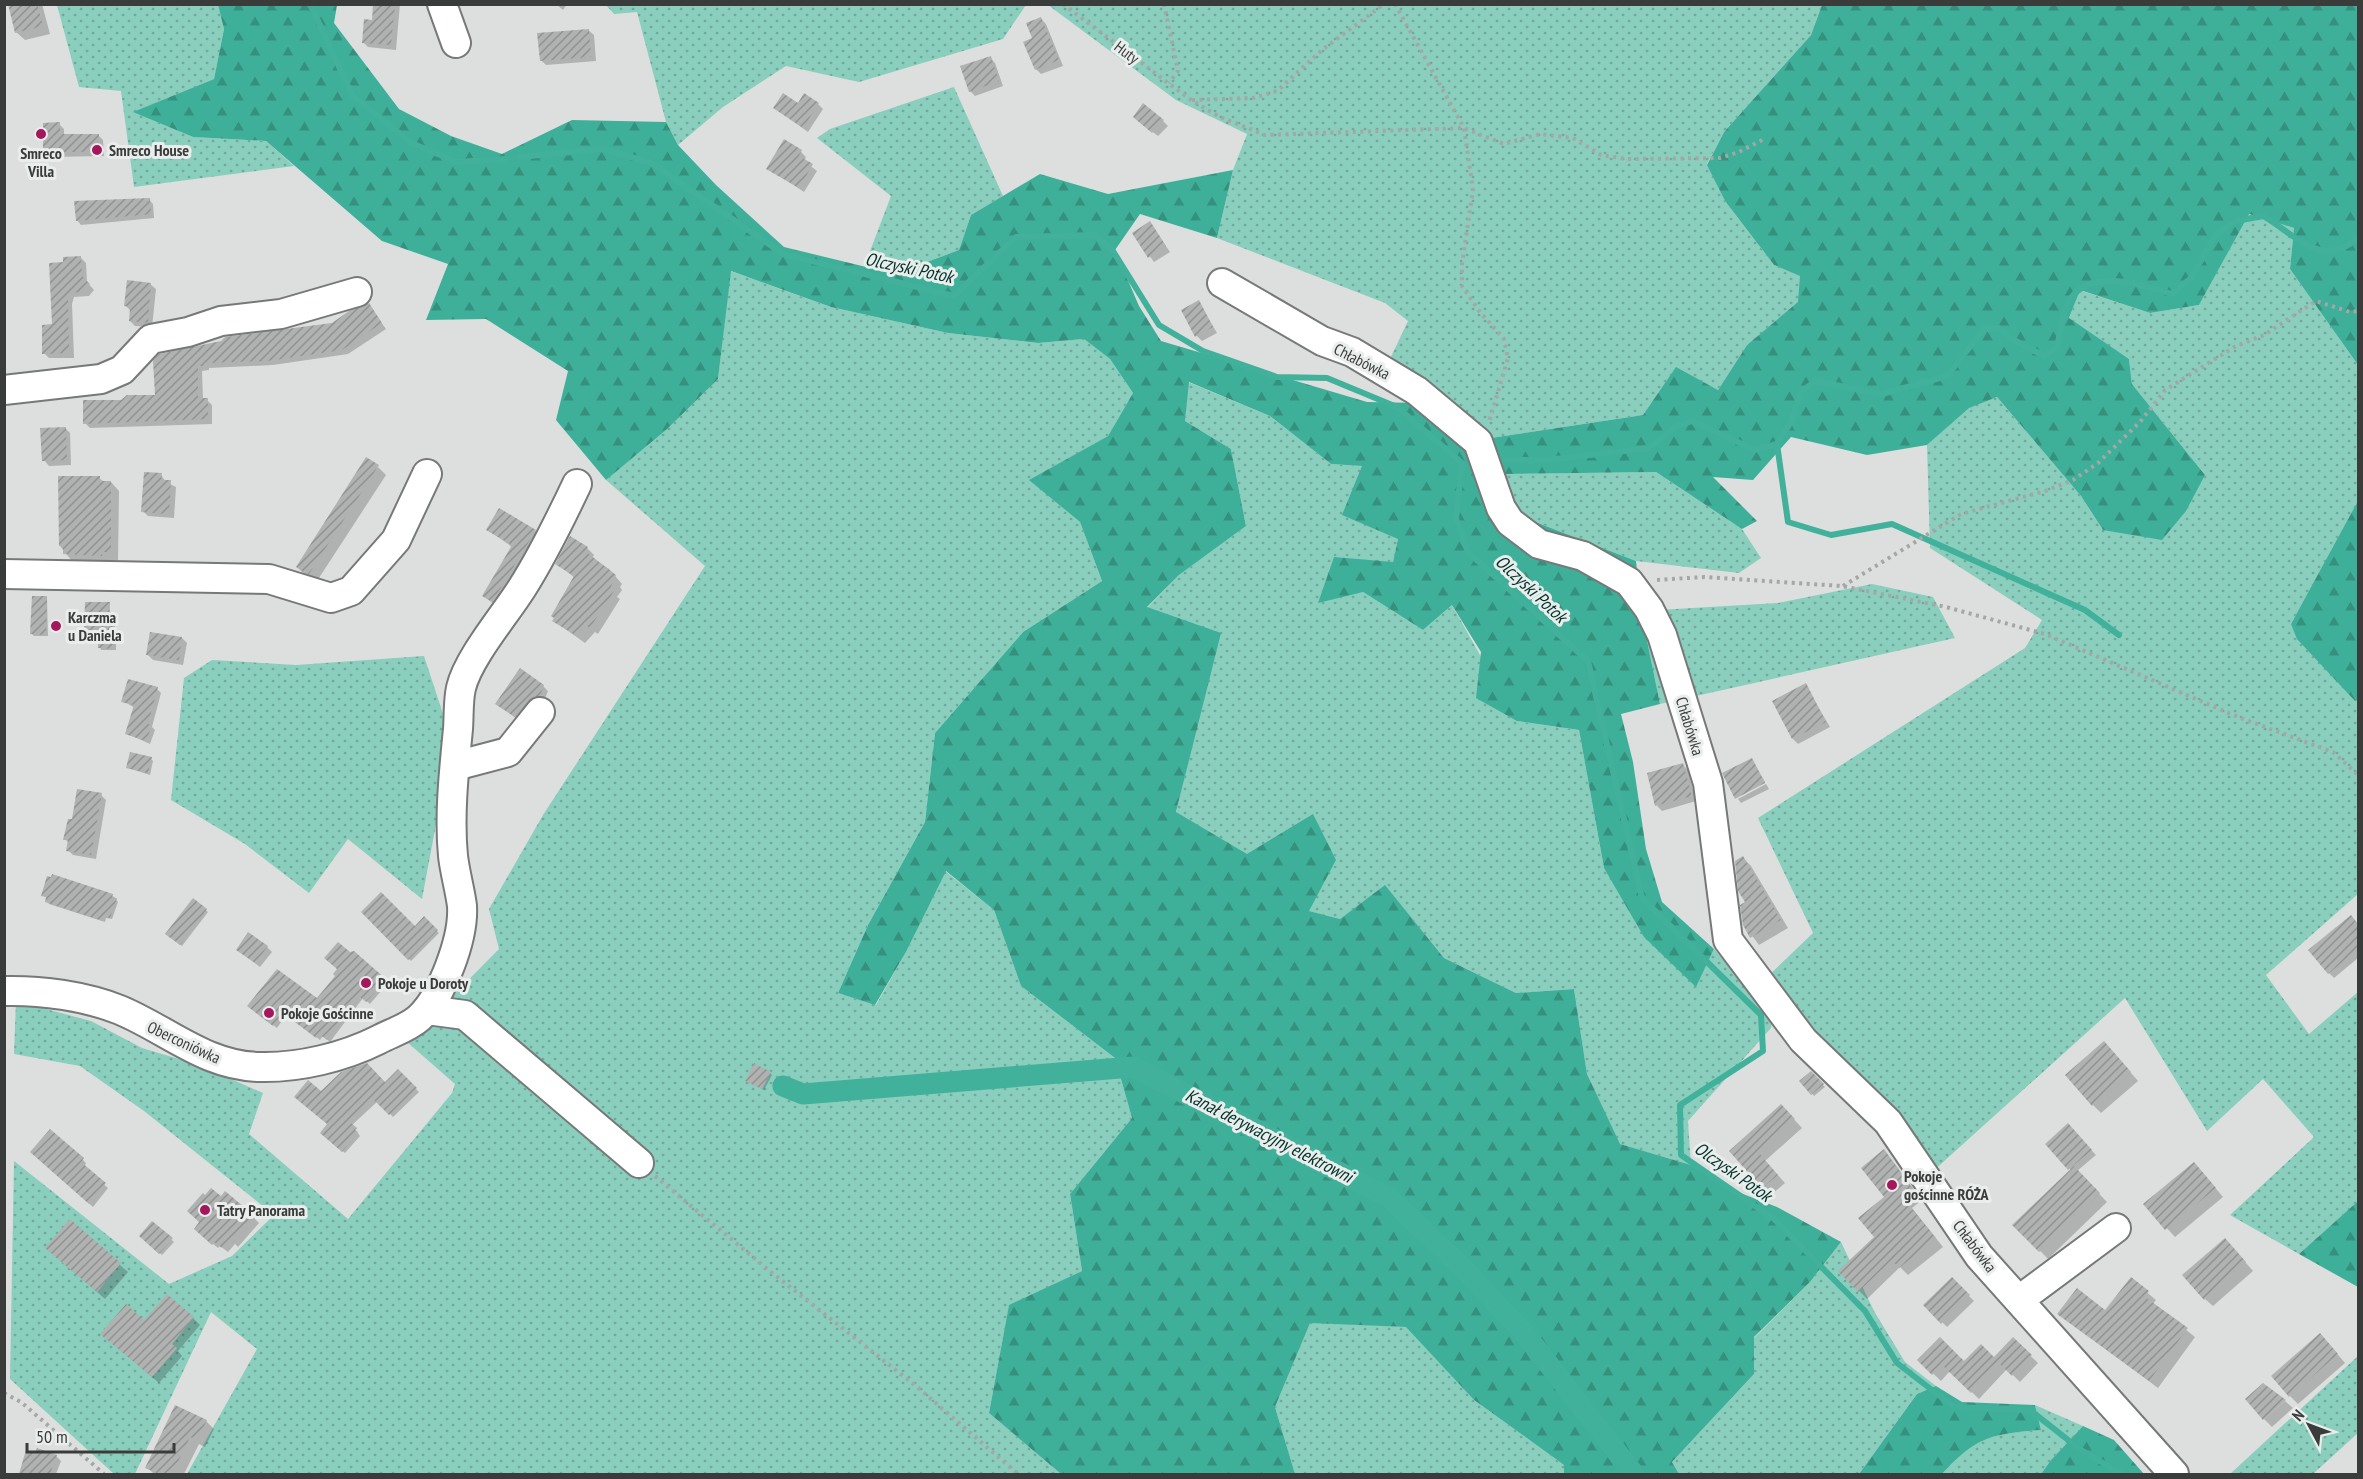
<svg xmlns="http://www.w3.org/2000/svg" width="2363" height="1479" viewBox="0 0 2363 1479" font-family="'PT Sans Narrow',sans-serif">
<defs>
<pattern id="grass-dots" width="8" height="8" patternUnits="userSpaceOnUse" patternTransform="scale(1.5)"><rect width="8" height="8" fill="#8acebe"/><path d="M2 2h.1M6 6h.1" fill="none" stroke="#72a89c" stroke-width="1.8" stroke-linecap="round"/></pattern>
<pattern id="forest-firs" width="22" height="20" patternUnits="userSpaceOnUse" patternTransform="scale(1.5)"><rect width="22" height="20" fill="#3eaf99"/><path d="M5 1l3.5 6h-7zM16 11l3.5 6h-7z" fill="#35907e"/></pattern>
<pattern id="building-hatch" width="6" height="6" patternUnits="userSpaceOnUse" patternTransform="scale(1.5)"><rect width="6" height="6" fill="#afb2b1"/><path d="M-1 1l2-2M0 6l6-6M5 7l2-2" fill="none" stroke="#8f9291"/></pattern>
</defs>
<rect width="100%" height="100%" fill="#dcdfde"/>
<g fill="url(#grass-dots)">
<path d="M57,5H218L224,29L214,79L134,112L193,137L266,141L294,166L134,187L121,91L79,87Z"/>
<path d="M606,5H1026L1003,39L859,82L786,66L723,107L678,145L666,122L637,12L614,14Z"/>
<path d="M1048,5H1822L1811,35L1724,132L1707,164L1725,201L1774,265L1801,276L1799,302L1747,345L1718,390L1676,368L1643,415L1484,439L1389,361L1408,321L1385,303L1217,238L1233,170L1247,134L1176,100Z"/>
<path d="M954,87L1003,196L971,215L959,250L895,274L864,267L891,196L817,138L830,129Z"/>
<path d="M2248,214L2294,228L2290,269L2358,365V648L2312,587L2291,624L2354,700H2358V894L2266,975L2309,1034L2358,992V1201L2299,1254L2230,1215L2314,1137L2263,1079L2207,1131L2125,998L1931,1173L1765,979L1813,933L1758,818L2025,648L2042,620L1930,548L1927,445L1969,407L1997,397L2081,496L2103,530L2205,475L2132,384L2129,359L2069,319L2079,290L2150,313L2199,305Z"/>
<path d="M730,271L831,307L948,333L1038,343L1084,339L1110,359L1133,393L1108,436L1030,480L1080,522L1102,581L1023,632L935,733L925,822L868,925L838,993L876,1005L906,952L945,871L994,910L1021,986L1115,1058L1132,1118L1070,1194L1082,1271L1009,1306L989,1413L1061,1474H187L257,1349L211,1312L135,1474H114L10,1379L14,1161L169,1284L232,1256L274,1215L144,1111L80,1066L14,1054L16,1001L91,1021L142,1048L199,1065L263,1093L249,1134L348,1219L452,1093L455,1084L407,1042L499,949L489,909L543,815L705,566L606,480L718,379Z"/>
<path d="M1188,382L1270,416L1331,464L1362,466L1398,539L1393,563L1334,558L1363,592L1423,630L1452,605L1517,721L1579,730L1604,868L1696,986L1714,949L1773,1016L1771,1028L1688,1121L1691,1165L1619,1144L1587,1074L1574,989L1516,993L1444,958L1385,886L1340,919L1308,911L1247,855L1176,813L1191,750L1147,608L1179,575L1246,526L1231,449L1185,421Z"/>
<path d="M1656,472L1742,529L1761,558L1739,573L1636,561L1520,516L1504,474Z"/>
<path d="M1872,584L1933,597L1955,638L1660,704L1641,611L1778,603Z"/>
<path d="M424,656L447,726L437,819L422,899L348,839L309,893L245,844L171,800L184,678L212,660L296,665Z"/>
<path d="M1841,1242L1874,1311L1905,1362L1936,1386L1917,1394L1859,1474H1679L1672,1462L1754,1374V1338L1810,1282Z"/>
<path d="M1310,1322L1407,1327L1474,1400L1564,1465V1474H1295L1275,1407Z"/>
<path d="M2358,1356V1433L2313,1474H2230Z"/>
<path d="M2035,1405L2083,1426L2051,1460L2041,1474H1942C1976,1437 1990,1434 2041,1430Z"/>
</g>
<g fill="url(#forest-firs)">
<path d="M218,5H337L334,23L399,109L451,136L502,154L572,120L666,122L678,145L716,185L784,247L895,274L959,250L971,215L1040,174L1108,194L1233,170L1217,238L1140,214L1115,250L1139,306L1161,341L1367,402L1420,403L1463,444L1520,516L1636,561L1641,611L1660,704L1621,714L1633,762L1646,849L1662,902L1714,949L1696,987L1644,937L1604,868L1579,730L1517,721L1476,698L1481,652L1452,605L1423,630L1363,592L1318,603L1334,557L1393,562L1398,539L1342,515L1362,466L1331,464L1270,416L1189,382L1185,421L1231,449L1246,526L1179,575L1147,607L1221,633L1176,812L1247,854L1313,814L1336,860L1309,911L1340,919L1385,885L1444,958L1516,993L1574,989L1587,1074L1620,1144L1691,1165L1727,1188L1777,1207L1841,1242L1810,1282L1754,1337V1374L1672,1462L1679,1474H1564V1465L1474,1400L1406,1327L1310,1323L1275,1407L1295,1474H1061L989,1413L1009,1305L1082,1271L1070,1194L1132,1118L1115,1058L1021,986L994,910L946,871L906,952L875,1005L838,993L868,925L925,822L935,733L1023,632L1102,581L1080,522L1029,480L1108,436L1133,393L1110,359L1084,339L1038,343L948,333L831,307L731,271L718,379L667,429L606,480L556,420L568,371L486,319L426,320L448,264L382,241L266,141L193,137L133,112L214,79L224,29Z"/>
<path d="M1822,5H2358V365L2290,269L2294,228L2249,214L2199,305L2150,313L2080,290L2069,318L2129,359L2132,384L2205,475L2186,511L2162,540L2103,530L2081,496L1997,397L1969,408L1927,445L1867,455L1791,437L1753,480L1713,477L1757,521L1742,529L1656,472L1504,474L1484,439L1643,415L1676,367L1718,390L1747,345L1798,302L1800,276L1774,265L1725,201L1707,165L1724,132L1811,35Z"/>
<path d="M2358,501V700L2355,701L2297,639L2291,624Z"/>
<path d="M2358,1201V1287L2299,1254Z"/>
<path d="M1936,1386L1962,1402L2035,1405L2041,1430C1991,1434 1976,1437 1942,1474H1859L1917,1394Z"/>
<path d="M2083,1426L2114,1440L2144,1474H2041L2051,1460Z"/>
</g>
<g fill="#0003">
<path d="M9,4H42L50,34L25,40L16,32Z"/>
<path d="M374,4H400L396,50L368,47L363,42L373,22Z"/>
<path d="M556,4H567L563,10Z"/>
<path d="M1041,19L1046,24L1063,66L1041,74L1036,69Z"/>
<path d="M588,30L594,35L596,61L546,65L541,60Z"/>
<path d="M990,58L995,63L1003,86L975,96L970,91Z"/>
<path d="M818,104L823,109L808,132L775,108Z"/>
<path d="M1163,121L1168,126L1158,136L1140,122Z"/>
<path d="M59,124L64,129V136L98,135L103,140L104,156L50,157L44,151Z"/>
<path d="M784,141L801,152L806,157L804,161L817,171L804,192L768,168Z"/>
<path d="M149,200L153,204L154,218L81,225L77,220Z"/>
<path d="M1150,223L1170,252L1154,262L1134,234Z"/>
<path d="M81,258L86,263L87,282L94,290L89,296L74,297L72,304L74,358H49L44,353L54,326L65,263Z"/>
<path d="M150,284L156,289L152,327L135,326L130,321L131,311L126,306Z"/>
<path d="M1199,302L1217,333L1202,341L1197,336Z"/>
<path d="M369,305L386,329L348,354L273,365L209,368V370L202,371L203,400H207L212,405V424L90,428L85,423L122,401L157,397L222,343L332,325Z"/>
<path d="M65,428L70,433L71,465L49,466L44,460Z"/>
<path d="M378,467L386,475L317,581L305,575L297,567Z"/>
<path d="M161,475L166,482L176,487L174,518L148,516L143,511Z"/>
<path d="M99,478L104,482H111L119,491L118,560H110V563L72,561L60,546Z"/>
<path d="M488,530L535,531L543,539L500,609L484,596L512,547Z"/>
<path d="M587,548L594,555L592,558L609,569L622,584L620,587L622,590L617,597L620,599L598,634L595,632L585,643L554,621L575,578L557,564Z"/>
<path d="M47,598L48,636H34L32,634Z"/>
<path d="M109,604L111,628L116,630V650H101L99,637L86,635Z"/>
<path d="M182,638L187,643L183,665L153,660L148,655Z"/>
<path d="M1805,685L1830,727L1798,744L1793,739Z"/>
<path d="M543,686L548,691L544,701L520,721L502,708Z"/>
<path d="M157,689L161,693L152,727L155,730L150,744L126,733L135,708L123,701Z"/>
<path d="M151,759L153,761L150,775L128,768Z"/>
<path d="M1752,760L1765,782L1736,796Z"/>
<path d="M1683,765L1688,770L1696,801L1662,811L1657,806Z"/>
<path d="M1766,784L1769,789L1741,803L1738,799Z"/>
<path d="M101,795L106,800L96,859L73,855L68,850L69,843L65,839L73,821Z"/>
<path d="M1743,858L1751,866L1788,928L1759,945L1744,925L1747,903Z"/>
<path d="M53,876L113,896L118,902L112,919L106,918L105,922L49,904L47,898L42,895Z"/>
<path d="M193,900L208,912L182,946L169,936Z"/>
<path d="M363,912L415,928L424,919L439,933L411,961Z"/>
<path d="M2351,917L2358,925V958L2334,978L2329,973Z"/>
<path d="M267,947L272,952L260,967L243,954Z"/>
<path d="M385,980L388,983L370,1004L363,998L330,1042L323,1036L320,1040L287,1014L277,1028L252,1009L317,1000Z"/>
<path d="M2112,1051L2138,1081L2101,1113L2093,1105Z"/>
<path d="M398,1071L419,1092L393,1117L378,1101L352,1125L360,1136L345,1153L322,1133L329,1124L321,1093L385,1084Z"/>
<path d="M770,1073L772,1075L764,1090L749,1082Z"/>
<path d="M1811,1073L1825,1087L1814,1096L1802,1081Z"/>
<path d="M1789,1114L1802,1128L1765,1161L1785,1183L1771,1195L1731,1151Z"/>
<path d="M2068,1125L2096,1155L2077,1171L2107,1202L2048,1259L2015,1225L2071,1170L2047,1144Z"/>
<path d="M32,1152L83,1160L86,1163L84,1167L108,1188L93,1207Z"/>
<path d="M1891,1159L1922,1200L1912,1208L1943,1247L1908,1275L1900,1267L1867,1299L1840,1271L1876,1237L1886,1197Z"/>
<path d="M2202,1172L2223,1197L2175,1237L2145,1204Z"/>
<path d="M254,1218L259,1223L238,1247L235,1244L228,1252L220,1246L218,1248L201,1234Z"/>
<path d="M70,1221L128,1272L105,1299L55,1255Z"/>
<path d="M152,1223L174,1242L162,1255L141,1236Z"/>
<path d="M2233,1248L2253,1271L2213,1306L2205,1299Z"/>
<path d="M1952,1279L1974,1301L1947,1327L1925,1305Z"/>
<path d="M2131,1279L2156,1300L2153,1304L2195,1337L2158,1388L2059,1314L2106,1312Z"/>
<path d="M193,1318L200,1325L178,1351L182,1356L159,1383L109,1340L145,1323Z"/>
<path d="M2013,1339L2038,1363L2020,1382L2007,1369L1979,1399L1950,1371L1941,1381L1919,1360L1965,1363L1994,1359Z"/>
<path d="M2328,1343L2345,1363L2298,1404L2290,1396Z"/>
<path d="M2285,1401L2293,1408L2272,1427L2264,1419Z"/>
<path d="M206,1421L214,1429L205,1447L199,1444L184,1474H154L147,1467Z"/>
<path d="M56,1456L61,1461L56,1474H24L21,1472Z"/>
</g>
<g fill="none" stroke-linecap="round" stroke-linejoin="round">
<g stroke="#41b19b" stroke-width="6">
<path d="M314,4L313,10L352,95L411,143L457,162L505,159"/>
<path d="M519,157L603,149L652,163L783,254L954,296L1016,237L1095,235L1113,251L1159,325L1203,351L1277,377L1327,378L1397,407L1462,463L1456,519L1468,552L1588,661L1642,898L1761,1015L1763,1051L1680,1105L1681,1155L1774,1219L1865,1311L1897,1363L1954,1407L2030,1410L2081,1450L2122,1474"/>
<path d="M1777,444L1788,522L1831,535L1892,524L2085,610L2119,635"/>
<path d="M1498,460H1547L1649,448L1675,427L1692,421L1755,450L1777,444L1791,422L1801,392L1815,381L1882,394L1947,376L1984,329L1999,328L2010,338L2044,356L2057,348C2060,335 2061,319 2066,307C2083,265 2141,284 2172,294L2191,278L2216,234L2236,221L2263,216C2295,234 2321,270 2358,238"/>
</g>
<path stroke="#41b19b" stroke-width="21" d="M783,1086L803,1094L1133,1067L1388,1197L1459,1264L1525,1334L1634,1474"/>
</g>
<g fill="url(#building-hatch)">
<path d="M8,4H37L43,26L15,33Z"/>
<path d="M373,4H395L391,45L362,43L364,19L372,20Z"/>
<path d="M1041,17L1059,60L1035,70L1023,42L1032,38L1026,23Z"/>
<path d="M589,29L591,57L540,61L537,33Z"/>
<path d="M991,56L999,81L969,92L960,66Z"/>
<path d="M783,93L798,103L804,93L819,103L803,128L773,108Z"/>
<path d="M1143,103L1164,120L1152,133L1133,117Z"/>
<path d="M60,122V134H99V152H43V123Z"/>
<path d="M784,139L802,150L799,156L813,164L799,188L766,169Z"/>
<path d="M150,198L151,214L76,221L74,201Z"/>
<path d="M1150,221L1166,246L1148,258L1132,233Z"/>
<path d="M81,256L82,276L90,284L83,292L69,293L68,298L69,353L42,354V325L52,324L49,263L63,262V257Z"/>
<path d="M127,280L151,283L148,323L129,321L130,307L124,306Z"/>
<path d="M1199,300L1213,327L1195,337L1181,310Z"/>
<path d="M369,303L382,323L342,350L267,361L204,363L205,366H198V398H208V419L83,424V400H121L127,395H155L153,361L159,354L221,341L225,337L332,323L349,311Z"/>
<path d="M66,427L67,460L42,461L40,428Z"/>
<path d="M366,457L379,465L309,574L304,572L296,567Z"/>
<path d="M144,472L162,473L161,480H171L169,514L141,512Z"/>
<path d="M58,476H100V481H111V552H102V556L63,554V546H59Z"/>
<path d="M499,508L536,530L492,602L482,596L512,545L486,530Z"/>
<path d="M570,536L588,547L585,551L616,575L610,589L614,591L590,628L587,626L577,636L552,621L554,618L551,616L574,576L555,564Z"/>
<path d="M32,596H47L46,635L30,634Z"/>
<path d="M85,602H110L109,626H115L114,649L98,648V636H84Z"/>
<path d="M150,632L182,637L179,660L146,655Z"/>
<path d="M520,668L544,685L540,696L528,701L515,717L495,704Z"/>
<path d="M128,679L158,687L148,724L152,725L146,741L125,734L134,705L121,702Z"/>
<path d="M1806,683L1826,722L1792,739L1772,701Z"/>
<path d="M130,752L152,757L148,773L126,768Z"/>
<path d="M1752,758L1765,783L1735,799L1722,773Z"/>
<path d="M1683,763L1692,796L1655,806L1647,773Z"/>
<path d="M77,789L102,793L91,855L66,851L68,840H63L68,819H72Z"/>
<path d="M1743,856L1781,920L1750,938L1743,925L1740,905L1745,902L1738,891L1735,861Z"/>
<path d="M52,874L113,894L112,897L117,898L110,918L104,916L103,921L45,902L46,897L41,896L47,876L51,877Z"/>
<path d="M381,892L415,926L424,916L438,930L408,960L361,912Z"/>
<path d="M193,898L207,909L180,945L165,934Z"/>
<path d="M2351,915L2358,924V949L2328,974L2308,950Z"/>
<path d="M248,932L268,946L255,963L236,950Z"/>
<path d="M338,942L350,952L354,951L386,979L366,1002L359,996L327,1040L319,1034L316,1038L283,1013L273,1026L247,1006L277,969L317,998L335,976L333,974L337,969L324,958Z"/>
<path d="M2104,1041L2131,1072L2092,1106L2065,1075Z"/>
<path d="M367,1063L385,1082L398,1069L417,1088L389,1115L374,1100L350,1122L357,1128L355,1130L358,1132L342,1152L320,1133L327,1124L294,1097L308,1080L321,1091L341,1072Z"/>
<path d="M754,1063L771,1072L762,1089L745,1081Z"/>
<path d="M1811,1071L1824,1084L1811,1095L1799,1081Z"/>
<path d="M1781,1104L1795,1119L1758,1152L1778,1175L1762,1188L1729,1151Z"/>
<path d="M2068,1123L2092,1150L2068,1170L2045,1144Z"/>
<path d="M50,1129L84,1158L81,1162L106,1183L89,1204L30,1152Z"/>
<path d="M1884,1149L1915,1192L1905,1200L1936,1238L1899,1268L1892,1260L1858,1292L1838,1271L1874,1237L1858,1218L1884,1197L1861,1168Z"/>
<path d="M2194,1162L2216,1188L2165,1230L2143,1204Z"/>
<path d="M2074,1166L2100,1193L2039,1252L2012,1225Z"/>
<path d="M211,1188L221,1196L225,1191L256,1217L232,1243L229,1240L222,1248L214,1242L212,1245L194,1229L199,1222L187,1211L203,1193L205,1195Z"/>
<path d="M70,1219L121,1263L97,1292L45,1248Z"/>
<path d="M152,1221L173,1238L159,1254L139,1236Z"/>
<path d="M2225,1238L2246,1262L2204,1300L2182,1275Z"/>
<path d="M1952,1277L1970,1295L1941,1324L1923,1305Z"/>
<path d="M2131,1277L2149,1291L2145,1297L2188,1328L2149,1381L2057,1314L2077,1288L2105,1310Z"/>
<path d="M167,1294L194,1317L172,1344L177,1348L152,1377L100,1334L126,1304L144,1320Z"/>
<path d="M2320,1333L2338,1354L2289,1397L2271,1376Z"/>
<path d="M1940,1337L1964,1361L1981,1344L1994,1357L2013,1337L2032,1355L2012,1376L1999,1363L1971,1393L1942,1365L1932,1375L1917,1360Z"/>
<path d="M2263,1383L2286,1400L2263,1420L2245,1399Z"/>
<path d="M175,1405L207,1420L197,1440L190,1437L172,1474H159L145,1468Z"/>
<path d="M37,1448L57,1455L50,1474H19L26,1450L35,1453Z"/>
</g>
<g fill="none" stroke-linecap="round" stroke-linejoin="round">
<g stroke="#767978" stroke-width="32">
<g id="minor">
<path d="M442,4L456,43"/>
<path d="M1222,283L1322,341L1352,352L1417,391L1478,442L1501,508L1510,522L1539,544L1583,556L1629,582L1649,609L1662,635L1708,783L1728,940L1803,1040L1888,1122L1979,1256L2174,1474"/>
<path d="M4,390L101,379L122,370L151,339L188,332L221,321L281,314L357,292"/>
<path d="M4,574L269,579L331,598L351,591L396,540L427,474"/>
<path d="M455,766L508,752L540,712"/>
<path d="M4,991C41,990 85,996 120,1010C168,1030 205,1066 260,1067C299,1068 344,1057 378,1040C391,1033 408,1028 419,1018C442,997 464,938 462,906C460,890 455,873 453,856C449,815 454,770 458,729C459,716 458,701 461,688C468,658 505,615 522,588C543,555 560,520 577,484"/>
<path d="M427,1010L465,1015L639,1163"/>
<path d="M2019,1300L2116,1228"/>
</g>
</g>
<g stroke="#a4a7a6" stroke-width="4" stroke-dasharray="3 4.5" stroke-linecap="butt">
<path d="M1063,4L1191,100L1218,116L1265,135L1464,128L1504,144L1540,134L1573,138L1601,155L1627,159L1720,158L1739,152L1764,139"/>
<path d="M1164,4L1178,71L1169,83"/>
<path d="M1395,4L1464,128L1473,190L1462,264V286L1480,312L1504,339L1508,358L1489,422"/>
<path d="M1192,100L1253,98L1277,91L1322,50L1384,4"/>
<path d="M1657,580L1704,577L1842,586L1946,607L2045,634L2238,717L2333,752L2358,775"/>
<path d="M1843,586L1961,514L2045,491L2073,480L2098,463L2140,422L2165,390L2236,346L2264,335L2316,301L2350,312L2358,311"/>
<path d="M655,1176L771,1272L916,1386L1018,1474"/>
<path d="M4,1393L21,1402L104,1474"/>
</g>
<use href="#minor" stroke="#fff" stroke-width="28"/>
</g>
<g fill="#a4175d" stroke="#e9edec" stroke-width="2">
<circle cx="41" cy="134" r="6"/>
<circle cx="97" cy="150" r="6"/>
<circle cx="56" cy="626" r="6"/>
<circle cx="366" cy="983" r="6"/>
<circle cx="269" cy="1013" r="6"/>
<circle cx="1892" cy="1185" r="6"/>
<circle cx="205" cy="1210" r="6"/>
</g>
<g text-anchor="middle" stroke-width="6" stroke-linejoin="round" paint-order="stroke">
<g font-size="16" fill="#3a3c3b" stroke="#e9edec">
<text transform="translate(1127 52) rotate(37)" y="6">Huty</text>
<text transform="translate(1362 361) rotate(27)" y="6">Chłabówka</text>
<text transform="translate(1690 726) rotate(73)" y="6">Chłabówka</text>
<text transform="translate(184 1042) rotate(25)" y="6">Oberconiówka</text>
<text transform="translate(1975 1246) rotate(53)" y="6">Chłabówka</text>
</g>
<g font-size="16" font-weight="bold" fill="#3a3c3b" stroke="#e9edec" text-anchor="start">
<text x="109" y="156">Smreco House</text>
<text x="41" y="159" text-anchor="middle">Smreco<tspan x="41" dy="18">Villa</tspan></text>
<text x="68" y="623">Karczma<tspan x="68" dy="18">u Daniela</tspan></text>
<text x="378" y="989">Pokoje u Doroty</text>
<text x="281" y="1019">Pokoje Gościnne</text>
<text x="1904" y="1182">Pokoje<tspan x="1904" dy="18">gościnne RÓŻA</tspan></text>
<text x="217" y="1216">Tatry Panorama</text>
</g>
<g font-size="18" font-style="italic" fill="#00322a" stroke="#e9edec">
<text transform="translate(909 268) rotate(12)" y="6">Olczyski Potok</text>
<text transform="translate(1531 589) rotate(43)" y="6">Olczyski Potok</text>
<text transform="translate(1269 1136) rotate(27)" y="6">Kanał derywacyjny elektrowni</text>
<text transform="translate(1733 1172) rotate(35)" y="6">Olczyski Potok</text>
</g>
</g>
<rect width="2363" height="1479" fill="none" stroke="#3a3c3b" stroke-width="12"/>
<g transform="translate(2309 1425) rotate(311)" stroke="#e9edec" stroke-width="4.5" paint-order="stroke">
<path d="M0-4.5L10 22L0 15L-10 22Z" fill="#3a3c3b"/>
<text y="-9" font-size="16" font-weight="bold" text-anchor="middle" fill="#3a3c3b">N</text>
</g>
<path d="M27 1443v9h147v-9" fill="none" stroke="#3a3c3b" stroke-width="3"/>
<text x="36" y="1443" font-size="18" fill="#3a3c3b" stroke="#e9edec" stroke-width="4.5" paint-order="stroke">50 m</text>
</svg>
